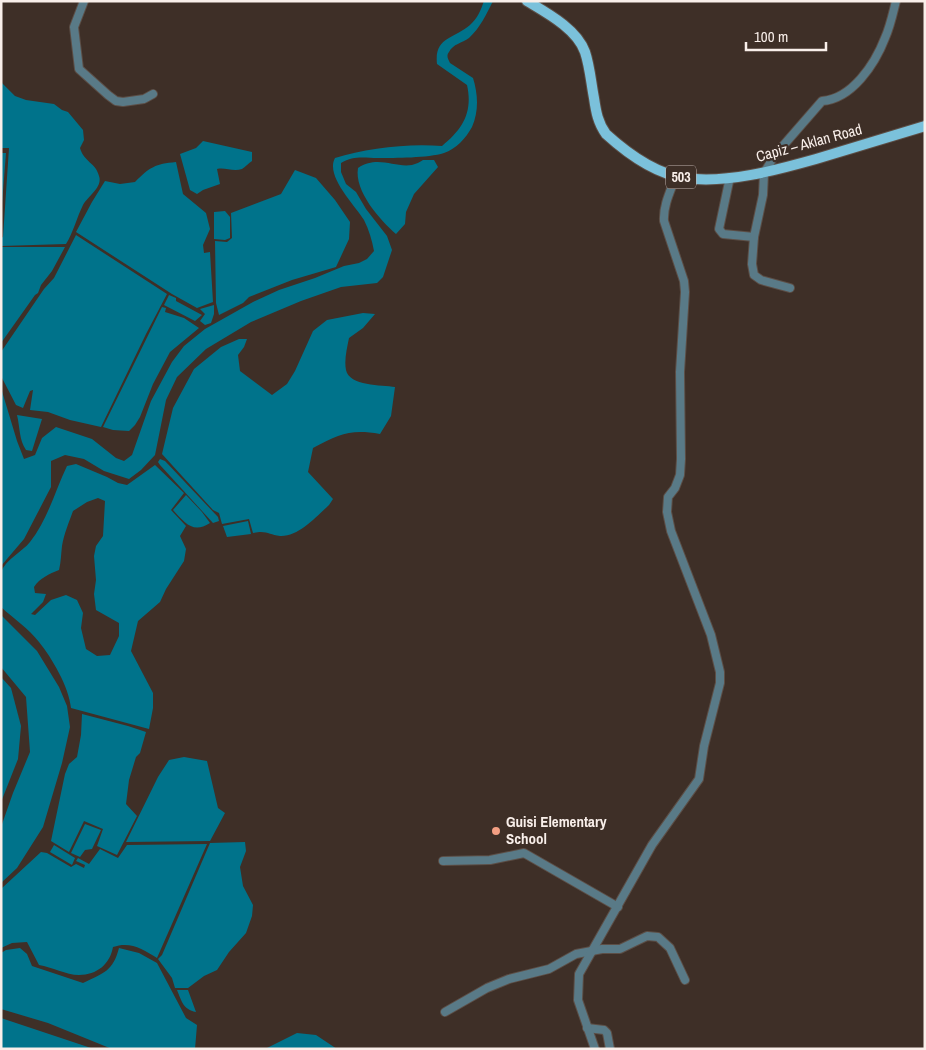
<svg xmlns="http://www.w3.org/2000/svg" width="926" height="1050" viewBox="0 0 926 1050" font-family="'Archivo Narrow',sans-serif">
<rect width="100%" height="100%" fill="#3e2f27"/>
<g fill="#00738b" fill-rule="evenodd">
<path d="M484,1H493C486,15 480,28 469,38C462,43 453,44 449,52C446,56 448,59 450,63L473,78C478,94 479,111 472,127C466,138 456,149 444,153C428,158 395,158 378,158C365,158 354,155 341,163V172L346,184L356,192L366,209L387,236L392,250L383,277L377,283L341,287L301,301L251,322L206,349L177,377L166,400L155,455L141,470L129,479L104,471L84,459L65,455L51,461V487L24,539L1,566V388L17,441L24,459L35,455L42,438L56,427L92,439L116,458L124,461L132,455L151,401L172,362L184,346L205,329L253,302L279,290L315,278L344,266L359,263L367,259L374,251C372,240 369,230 364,220C355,205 325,176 335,158C366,148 409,143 442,146C463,129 473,112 467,85L437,64C434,37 454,39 470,25C477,19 481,10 484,1Z"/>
<path d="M1,82L15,96L26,100L54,104L62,110L68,112L83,130L84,140L80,148C84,162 96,163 99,176C103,187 88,196 83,205C77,217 73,233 66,244L1,246V238L3,237L9,148H1Z"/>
<path d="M203,141L252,152V161C249,163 245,167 242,169C233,172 225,167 217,169L220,184L203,190L197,194L190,190L180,154L196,148Z"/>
<path d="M1,153H6L1,216Z"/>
<path d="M423,160H434L438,167L414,194L406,212L405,224L396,234C380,220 354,191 358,168C378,155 394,168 412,165C416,164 420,162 423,160Z"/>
<path d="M176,162L183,194L206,213L210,229L203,245L204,253L210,252L213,302L197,308L172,294L76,232L92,202L105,181L120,184L135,182C150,167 155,164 176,162Z"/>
<path d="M295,170L316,178L335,200L350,222L349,239L336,267L292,280L249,297L243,303L219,315L216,303L215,241L227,242L232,238L231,213L281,194Z"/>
<path d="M225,211L230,217V238L225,240L214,239V212Z"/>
<path d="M76,235L167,294L146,334L101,427L70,420L48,412L30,410L33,390L30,391L23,408L16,405L1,376V352L44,289L54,278Z"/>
<path d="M1,247H65L52,271L41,285L38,293L35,295L1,343Z"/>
<path d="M169,295L176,298V301L202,315L195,321L164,305Z"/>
<path d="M214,305V314L211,323L205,325L200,321L205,314L200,309Z"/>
<path d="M162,307L166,308L165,312L184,318L199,328L170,352L153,384L140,417L135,425L129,431L113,430L103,427Z"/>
<path d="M363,313L375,314L363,328L349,338C347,348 344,360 346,370C349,386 382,385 395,387L391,416L380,434C350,429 340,434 313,448L308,472L333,499L329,505C316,517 298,537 280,536C269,535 267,530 253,533L249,519L222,524L219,513L213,510L162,454L173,408L194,369L221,347L239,339H247L244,347L238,355L240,371L272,395L287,384L295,371L313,331L327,320Z"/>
<path d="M17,415L42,419L32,451L26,450C19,440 20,427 17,415Z"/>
<path d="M160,459L165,461L218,517L219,521L213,523L160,465L158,462Z"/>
<path d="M76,464L107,477L118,483L127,485L155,465L184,493L171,510L186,526L180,536L186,549L184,561L166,589L160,602L138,621L131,651L153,693V708L149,729L71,708C69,687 52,658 39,642C29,629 13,618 1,607C1,598 0,581 1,572C6,559 22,552 30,542C48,519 55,491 67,466ZM98,498L105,501L103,536L96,546L94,556L96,580L94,594L96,610L119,623V636L110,655L97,656L86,649L81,628L83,613L77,600L66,595L51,600L35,615L31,614L43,602L46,594L35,593L34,587C40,578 49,574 59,570C61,562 61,554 62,546C64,534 69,522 73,511L87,502Z"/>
<path d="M186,495L202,512L210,523C193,534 185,523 173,510Z"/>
<path d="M248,521L251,534L227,537L223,526Z"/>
<path d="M1,615L37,651L59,687L67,706L70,727L62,763L43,827L17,868L1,883V827L13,793L30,752L26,697L1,667Z"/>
<path d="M1,677L11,688L21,726L18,759L1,802Z"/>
<path d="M82,714L128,726L146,732L140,753L136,757L129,780L126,804L137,816L117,855L97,846L103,829L84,821L69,852L51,841L65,774L69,764L77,757L81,735Z"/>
<path d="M184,757L207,761L218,808L225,813L210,841L126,842L158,777L169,760Z"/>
<path d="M85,824L101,830L92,849L85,850L80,857L71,853Z"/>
<path d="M245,842L246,851L240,867L243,886L253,905L252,916L246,933L229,952L217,970L204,976L188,988H175L172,978L158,959L162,955L210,843Z"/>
<path d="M207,844L157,958C143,949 130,941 113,947C110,964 97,975 79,975C66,975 52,967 39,965L27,942L12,943L1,948V889L41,852L47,853L71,867L76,864L84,868L85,865L76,861L78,858L89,864L100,849L118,858L127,845Z"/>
<path d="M54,845L75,858L72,865L50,852Z"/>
<path d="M20,948L27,954L32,966L83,983C104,973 113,971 119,948L139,953L157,963L186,1018L197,1025L195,1049H112L48,1023L1,1009V953L6,950Z"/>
<path d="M177,990H188L196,1012C183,1009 182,1002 177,990Z"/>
<path d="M1,1018L91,1048L1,1049Z"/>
<path d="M297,1033L316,1035L337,1049H265Z"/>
</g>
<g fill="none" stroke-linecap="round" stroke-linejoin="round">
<g stroke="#5c4e46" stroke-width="10">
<g id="minor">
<path d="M84,1L74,27L79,69L108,95L116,101L123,102L144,99L153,94"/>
<path d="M730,177L719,229L723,234L754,237"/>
<path d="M790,288L761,280L754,275L752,264L754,237L763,195L764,173L775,155L822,101C852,99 875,64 885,38C890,27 893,13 896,1"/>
<path d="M443,861L490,860L524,853L618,907"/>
<path d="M445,1012L487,988L509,979L549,969L576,954L602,949H620L647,936L658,937L670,948L685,980"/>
<path d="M587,1028L604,1030L607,1033L610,1049"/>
<path d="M595,1049L578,1000L579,974L652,845L699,779L704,746L720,683V672L711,635L671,531L667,512L668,497L675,488L680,475L681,459L680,372L685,292L684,281L664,221C663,205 671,190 676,176"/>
</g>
</g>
<g stroke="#5c4e46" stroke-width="12">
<path id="major" d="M527,1C547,13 577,29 585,52C590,67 591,83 594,98C596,112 598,123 606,134C628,154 656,174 685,178C726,184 777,170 816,159C852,148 888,137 925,126"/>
</g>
<use href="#minor" stroke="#597a87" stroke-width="8"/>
<use href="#major" stroke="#7bc1db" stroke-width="10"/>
</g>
<circle fill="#f39f83" stroke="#3e2f27" stroke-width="2" cx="496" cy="831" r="5"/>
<g text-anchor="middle" stroke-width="4.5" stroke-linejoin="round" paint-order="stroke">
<rect fill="#3e2f27" stroke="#c1b5b0" stroke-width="1" x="666" y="165.5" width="30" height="23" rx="4"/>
<g font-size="14" font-weight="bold" fill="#f9efea">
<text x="681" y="182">503</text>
</g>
<g font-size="15" fill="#f9efea" stroke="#3e2f27">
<text transform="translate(809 143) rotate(-15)" y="5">Capiz – Aklan Road</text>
</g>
<g font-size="15" font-weight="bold" fill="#f9efea" stroke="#3e2f27" text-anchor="start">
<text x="506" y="827">Guisi Elementary<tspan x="506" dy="17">School</tspan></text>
</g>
</g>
<rect width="926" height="1050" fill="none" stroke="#f9efea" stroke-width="5"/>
<path d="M746 42v8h80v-8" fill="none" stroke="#f9efea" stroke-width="2.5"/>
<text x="754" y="42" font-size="15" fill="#f9efea" stroke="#3e2f27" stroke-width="4" paint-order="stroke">100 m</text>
</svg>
